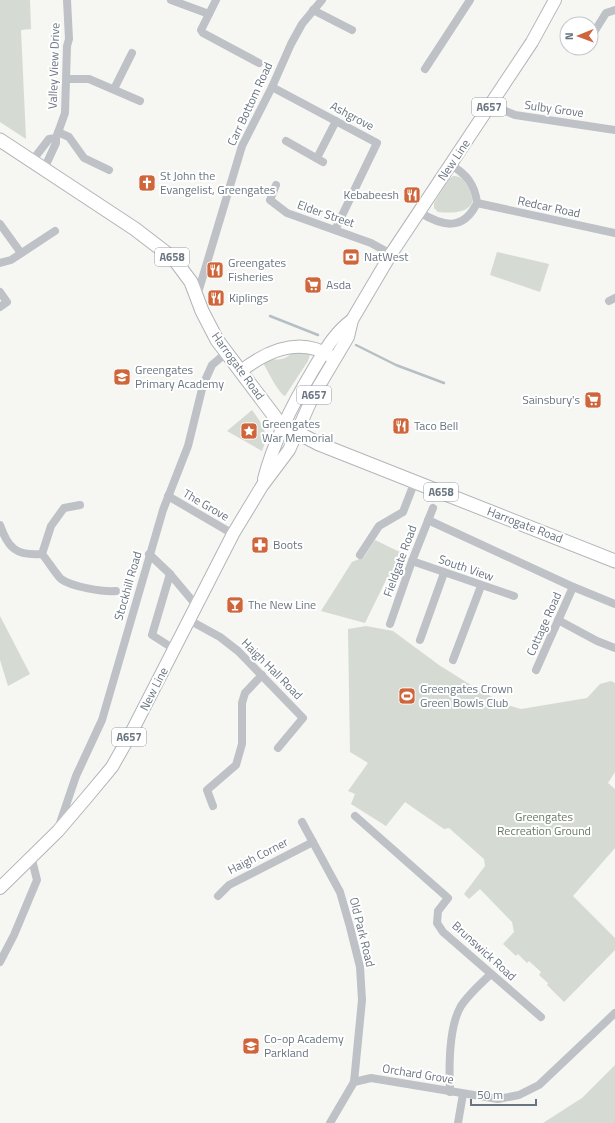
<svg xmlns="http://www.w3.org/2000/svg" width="615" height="1123" viewBox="0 0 615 1123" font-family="'Titillium Web',sans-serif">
<rect width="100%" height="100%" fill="#f6f6f3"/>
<g fill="#d5dad3">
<path d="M0,0H30L31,29L21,30L26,139L0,122Z"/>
<path d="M453,176C465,175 473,192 472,203C466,214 450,213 438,212L434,208V203L449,179Z"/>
<path d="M497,252L549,264L540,292L490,275Z"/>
<path d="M292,352L310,354L308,361L285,396L283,395C274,385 269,373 262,361C270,357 284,364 292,352Z"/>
<path d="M252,410C262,424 270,433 262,451L227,431Z"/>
<path d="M375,540L408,556L386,580L365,623L321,611L352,562L364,557Z"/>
<path d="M0,616L30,674L8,686L0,660Z"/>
<path d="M366,626L393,631L439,665L474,687L507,705L521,709L587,698L600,684L611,681L615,683V772L608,783L615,789V848L573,896L615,938V950L564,1002L547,985L548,983L539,975L541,972L529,961L527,963L518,954L516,956L503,944L514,932L512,922L480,889L469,899L464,894L485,866L484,859L449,828L444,829L405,802L386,826L351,804L355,794L348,791L368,763L350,752L348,629Z"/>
<path d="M615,1065V1123H543L582,1098Z"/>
</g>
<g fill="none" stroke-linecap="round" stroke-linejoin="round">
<g stroke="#b6bfc4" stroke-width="2.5">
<path d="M270,316L318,335"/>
<path d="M356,345L396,365L444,383"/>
</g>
<g stroke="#b2b5b9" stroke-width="14">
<g id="primary">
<path d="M241,371C267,351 299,336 330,356"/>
<path d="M264,479C274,440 292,405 313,370C324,352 334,333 352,320"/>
<path d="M0,888L58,831L87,797L112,767L129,737L233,534L262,486L289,450L313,396L348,337L352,320L391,254L532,42L555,0"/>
</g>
</g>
<g stroke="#b2b5b8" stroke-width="15">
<path id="trunk" d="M0,140L135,229L174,259L191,282L202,311L217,340L278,421L283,425L319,444L615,561"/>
</g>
<g stroke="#bec1c5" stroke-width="8">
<path d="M171,0L209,14L201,30L203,33L259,63"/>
<path d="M313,10L352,30"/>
<path d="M209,14L216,0"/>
<path d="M591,37L606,13L615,10"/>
<path d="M425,69L470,0"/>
<path d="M67,79H89L140,101"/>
<path d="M272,87L377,143L335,230"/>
<path d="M114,89L132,53"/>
<path d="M491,105L515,115L615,130"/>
<path d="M58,132L69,137L84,158L109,170"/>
<path d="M286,141L323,162"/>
<path d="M317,158L336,121"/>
<path d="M32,161L49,139L56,138"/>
<path d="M44,169L56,143V138L65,113L67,46L69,39L67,0"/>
<path d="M276,185L270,200L287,213L371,243L391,254"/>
<path d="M477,203L615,233"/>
<path d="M419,212C442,226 463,232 477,203C475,184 466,174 451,165"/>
<path d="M0,224L21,253"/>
<path d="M0,263L11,260L55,231"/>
<path d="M0,292L7,302L0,307"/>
<path d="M197,296L242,146L272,87L291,44L302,24L322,0"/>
<path d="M609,301L615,298"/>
<path d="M168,496L233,534"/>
<path d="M428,520L571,586L615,604"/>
<path d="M0,525C8,548 16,556 42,554C48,561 55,573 61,579C72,587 103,592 116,591"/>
<path d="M42,554L51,526L64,508L80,505"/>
<path d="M149,554L170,574L196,605"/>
<path d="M360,555L379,526L403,512L415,481"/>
<path d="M412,561L514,596"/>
<path d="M170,574L152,635L174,649"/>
<path d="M189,620L220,637L238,651L303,718L278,748"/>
<path d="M558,620L597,641L615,648"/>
<path d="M390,624L412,561L433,508"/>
<path d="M420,640L444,573"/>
<path d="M453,660L481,586"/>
<path d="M536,670L573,587"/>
<path d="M213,806L207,790L236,765L242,744V703L245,693L262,675"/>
<path d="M355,816L448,898L438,911L437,923L443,932L541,1017"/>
<path d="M302,822L340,892L350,927L360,967L362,1000L354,1082L330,1123"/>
<path d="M59,826L76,776L102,720L163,510L188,446L203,385L212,365L226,353"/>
<path d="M218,896L229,885L313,842"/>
<path d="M0,962L14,935L37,880L31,856"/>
<path d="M354,1082L371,1078L498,1099L519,1095L539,1085L615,1013"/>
<path d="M450,1092C449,1069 449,1026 461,1006C469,994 480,984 491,974"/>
<path d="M458,1123L463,1094"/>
</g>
<use href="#primary" stroke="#fff" stroke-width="12"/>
<use href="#trunk" stroke="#fff" stroke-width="13"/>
</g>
<defs>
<g id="church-square" transform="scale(0.9)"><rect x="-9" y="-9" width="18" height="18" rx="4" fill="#cf663b" stroke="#fff"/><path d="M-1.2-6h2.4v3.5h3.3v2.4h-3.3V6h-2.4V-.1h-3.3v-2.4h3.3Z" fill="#fff"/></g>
<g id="restaurant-square" transform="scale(0.9)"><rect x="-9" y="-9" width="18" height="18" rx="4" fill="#cf663b" stroke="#fff"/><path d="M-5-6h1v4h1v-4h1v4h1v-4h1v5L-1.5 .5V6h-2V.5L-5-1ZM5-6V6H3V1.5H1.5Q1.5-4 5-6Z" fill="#fff"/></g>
<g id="bank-square" transform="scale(0.9)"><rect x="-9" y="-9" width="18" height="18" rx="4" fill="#cf663b" stroke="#fff"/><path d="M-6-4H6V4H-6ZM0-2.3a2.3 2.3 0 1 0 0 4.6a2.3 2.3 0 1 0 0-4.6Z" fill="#fff"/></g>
<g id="supermarket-square" transform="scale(0.9)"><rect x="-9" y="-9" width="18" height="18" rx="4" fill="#cf663b" stroke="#fff"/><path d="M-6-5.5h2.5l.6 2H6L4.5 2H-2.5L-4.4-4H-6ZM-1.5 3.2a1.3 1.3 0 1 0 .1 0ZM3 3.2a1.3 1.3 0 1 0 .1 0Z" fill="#fff"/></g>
<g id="school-square" transform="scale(0.9)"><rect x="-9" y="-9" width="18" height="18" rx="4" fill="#cf663b" stroke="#fff"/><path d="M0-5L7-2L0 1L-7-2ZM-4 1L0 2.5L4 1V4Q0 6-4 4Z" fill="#fff"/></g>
<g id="sight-square" transform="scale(0.9)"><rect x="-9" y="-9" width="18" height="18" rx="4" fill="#cf663b" stroke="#fff"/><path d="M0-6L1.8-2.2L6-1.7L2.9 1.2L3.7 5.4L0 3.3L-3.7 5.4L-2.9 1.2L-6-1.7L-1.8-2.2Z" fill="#fff"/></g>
<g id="pharmacy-square" transform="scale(0.9)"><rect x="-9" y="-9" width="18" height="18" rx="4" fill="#cf663b" stroke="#fff"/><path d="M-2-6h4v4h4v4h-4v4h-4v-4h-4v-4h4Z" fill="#fff"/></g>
<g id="bar-square" transform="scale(0.9)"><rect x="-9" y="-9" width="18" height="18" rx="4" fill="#cf663b" stroke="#fff"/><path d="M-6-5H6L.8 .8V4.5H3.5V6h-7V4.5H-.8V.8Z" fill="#fff"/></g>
<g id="stadium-square" transform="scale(0.9)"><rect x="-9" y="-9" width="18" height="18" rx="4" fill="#cf663b" stroke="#fff"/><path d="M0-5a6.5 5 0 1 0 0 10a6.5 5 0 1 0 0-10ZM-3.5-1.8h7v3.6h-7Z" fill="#fff"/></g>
</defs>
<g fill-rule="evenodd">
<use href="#church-square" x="147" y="183"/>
<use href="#restaurant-square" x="412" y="195"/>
<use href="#bank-square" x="351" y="257"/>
<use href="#restaurant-square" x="215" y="270"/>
<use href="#supermarket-square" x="313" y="285"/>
<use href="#restaurant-square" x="216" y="298"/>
<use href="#school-square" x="122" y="377"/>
<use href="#supermarket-square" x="593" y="400"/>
<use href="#restaurant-square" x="401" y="426"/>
<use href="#sight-square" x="249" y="431"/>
<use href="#pharmacy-square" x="260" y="545"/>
<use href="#bar-square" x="235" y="605"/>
<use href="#stadium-square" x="407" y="696"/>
<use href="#school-square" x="251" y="1046"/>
</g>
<g text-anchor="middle" stroke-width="4" stroke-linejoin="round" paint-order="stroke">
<g fill="#fff" stroke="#969ea7" stroke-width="1">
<rect x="472" y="98" width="34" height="18" rx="3"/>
<rect x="155" y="248" width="34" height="18" rx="3"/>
<rect x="297" y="386" width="34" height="18" rx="3"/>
<rect x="424" y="483" width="34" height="18" rx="3"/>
<rect x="112" y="728" width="34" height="18" rx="3"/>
</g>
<g font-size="11" font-weight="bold" fill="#697581">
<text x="489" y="111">A657</text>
<text x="172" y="261">A658</text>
<text x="314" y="399">A657</text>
<text x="441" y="496">A658</text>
<text x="129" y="741">A657</text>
</g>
<g font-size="12" fill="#697581" stroke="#fff">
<text transform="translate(54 66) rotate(-88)" y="4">Valley View Drive</text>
<text transform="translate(250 104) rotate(-65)" y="4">Carr Bottom Road</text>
<text transform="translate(554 109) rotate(8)" y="4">Sulby Grove</text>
<text transform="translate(352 116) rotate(28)" y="4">Ashgrove</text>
<text transform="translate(454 160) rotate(-56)" y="4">New Line</text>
<text transform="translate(549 207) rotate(12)" y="4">Redcar Road</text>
<text transform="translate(326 214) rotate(19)" y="4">Elder Street</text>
<text transform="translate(238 366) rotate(54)" y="4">Harrogate Road</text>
<text transform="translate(206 505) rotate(30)" y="4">The Grove</text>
<text transform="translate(525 525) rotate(21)" y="4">Harrogate Road</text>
<text transform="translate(400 561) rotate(-70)" y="4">Fieldgate Road</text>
<text transform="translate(466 568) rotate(19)" y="4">South View</text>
<text transform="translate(128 586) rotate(-74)" y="4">Stockhill Road</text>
<text transform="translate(544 624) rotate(-66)" y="4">Cottage Road</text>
<text transform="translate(272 669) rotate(45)" y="4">Haigh Hall Road</text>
<text transform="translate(154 689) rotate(-63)" y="4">New Line</text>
<text transform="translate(258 856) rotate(-27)" y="4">Haigh Corner</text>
<text transform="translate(362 932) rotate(76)" y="4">Old Park Road</text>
<text transform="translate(484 951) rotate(42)" y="4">Brunswick Road</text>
<text transform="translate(418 1074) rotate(9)" y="4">Orchard Grove</text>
</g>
<g font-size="12" fill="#697581" stroke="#fff" text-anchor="start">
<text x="160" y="180">St John the<tspan x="160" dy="14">Evangelist, Greengates</tspan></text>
<text x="399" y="199" text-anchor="end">Kebabeesh</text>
<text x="364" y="261">NatWest</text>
<text x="228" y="267">Greengates<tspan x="228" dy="14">Fisheries</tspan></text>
<text x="326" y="289">Asda</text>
<text x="229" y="302">Kiplings</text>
<text x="135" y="374">Greengates<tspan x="135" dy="14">Primary Academy</tspan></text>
<text x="580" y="404" text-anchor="end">Sainsbury's</text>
<text x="262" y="428">Greengates<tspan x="262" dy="14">War Memorial</tspan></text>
<text x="414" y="430">Taco Bell</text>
<text x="273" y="549">Boots</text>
<text x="248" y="609">The New Line</text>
<text x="420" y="693">Greengates Crown<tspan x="420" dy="14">Green Bowls Club</tspan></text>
<text x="264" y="1043">Co-op Academy<tspan x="264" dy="14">Parkland</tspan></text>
</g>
<g font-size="12" fill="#697967" stroke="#fff">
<text x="544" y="821">Greengates<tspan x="544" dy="14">Recreation Ground</tspan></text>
</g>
</g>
<g transform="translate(579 36) rotate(269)"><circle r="19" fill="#ffffff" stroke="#c3c8cd"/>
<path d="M0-3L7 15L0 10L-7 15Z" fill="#cf663b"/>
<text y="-6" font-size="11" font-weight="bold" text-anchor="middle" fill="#697581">N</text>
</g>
<path d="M471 1099v6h65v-6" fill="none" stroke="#697581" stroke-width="2"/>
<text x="477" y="1099" font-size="12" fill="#697581" stroke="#ffffff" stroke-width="3" paint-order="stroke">50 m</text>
</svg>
